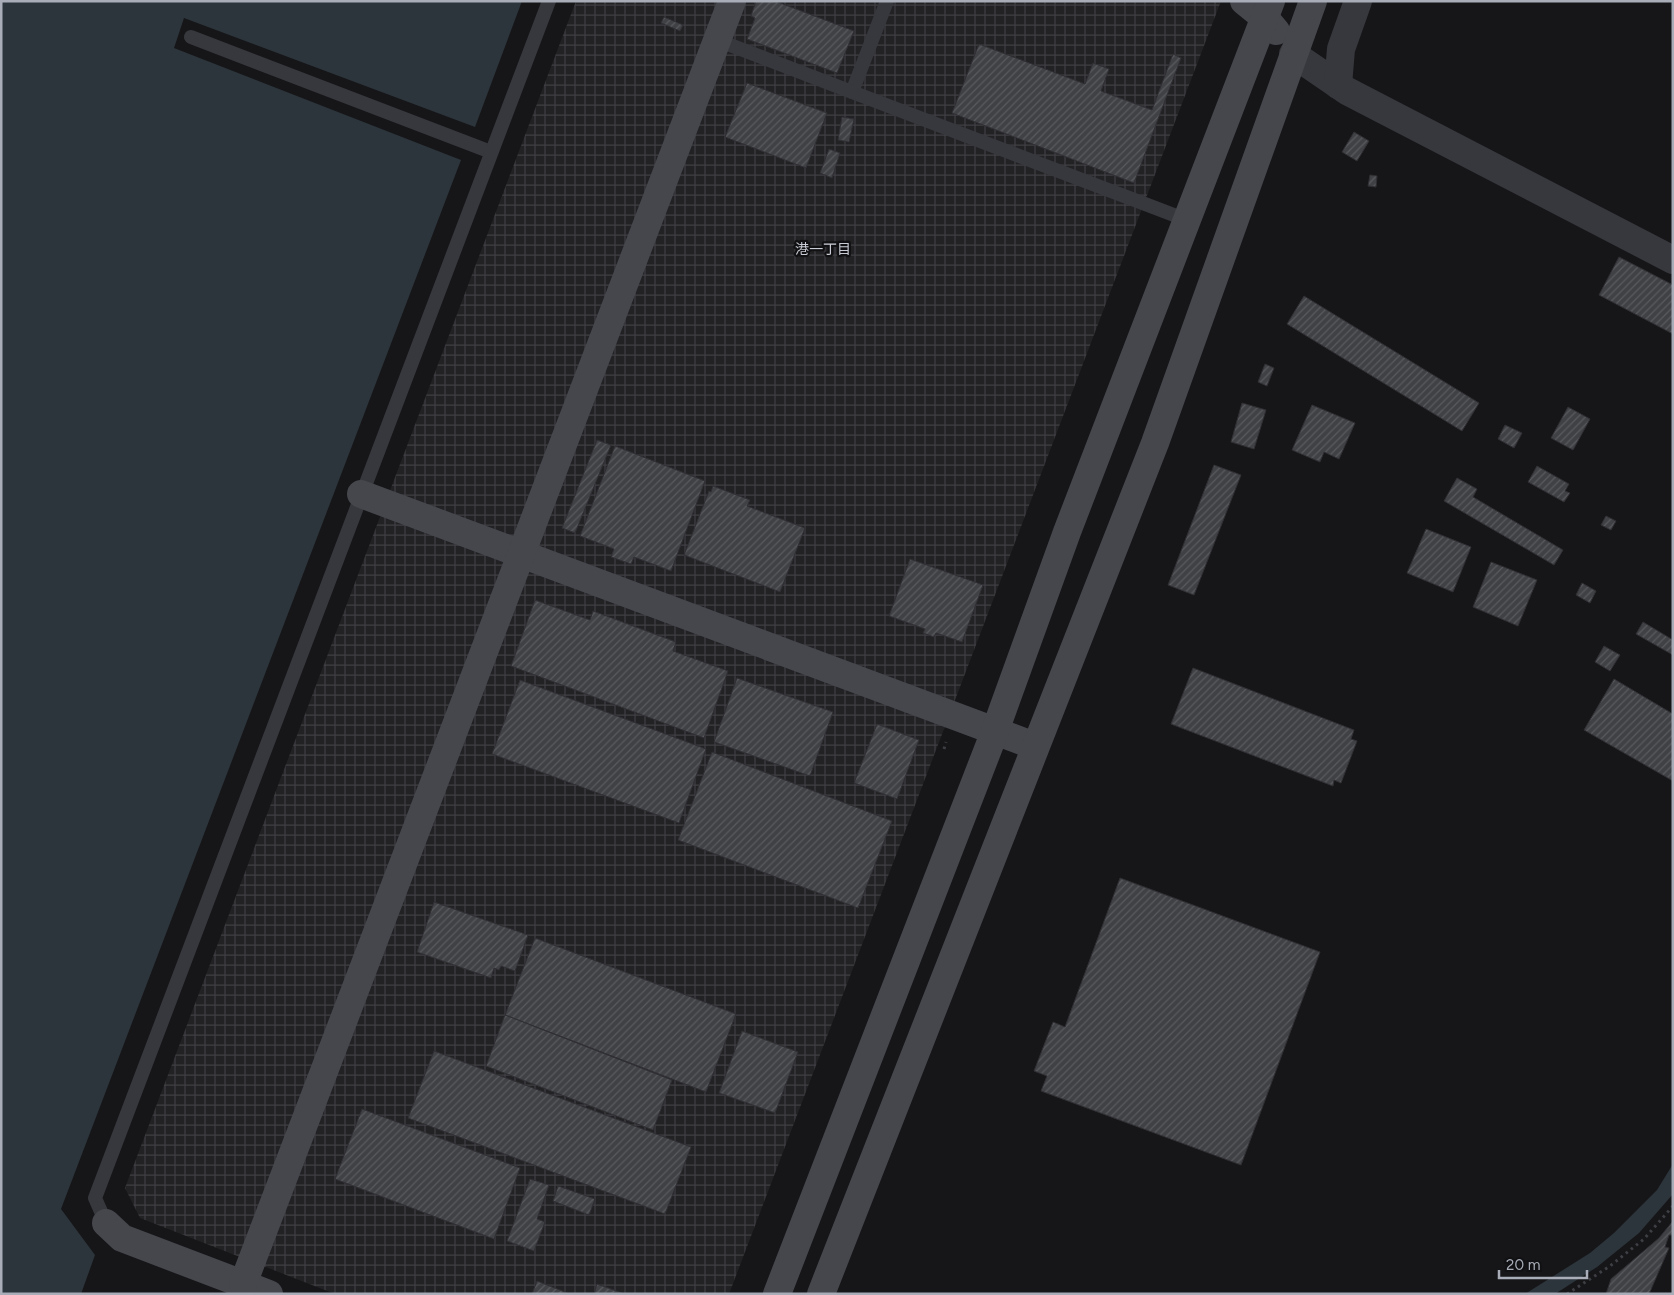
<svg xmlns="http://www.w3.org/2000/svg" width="1674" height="1295" viewBox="0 0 1674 1295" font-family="Figtree,'Noto Sans JP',sans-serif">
<defs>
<pattern id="industrial-grid" width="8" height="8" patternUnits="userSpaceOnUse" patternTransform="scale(1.25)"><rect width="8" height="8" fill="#222225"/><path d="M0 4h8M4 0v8" fill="none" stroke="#3f3f43"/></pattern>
<pattern id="building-hatch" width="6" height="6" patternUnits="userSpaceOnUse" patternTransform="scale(1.25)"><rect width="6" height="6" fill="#404145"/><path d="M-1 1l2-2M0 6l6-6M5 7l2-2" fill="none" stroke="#595a5e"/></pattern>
</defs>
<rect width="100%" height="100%" fill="#161618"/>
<path fill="url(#industrial-grid)" d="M576,1H1221L729,1294H335L140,1218L125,1188Z"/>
<g fill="#2c353c">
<path d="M1,1H522L475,127L184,18L174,48L461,160L61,1209L95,1255L81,1294H1Z"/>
<path d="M1673,1164V1194L1639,1233L1597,1267L1555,1294H1525L1590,1253L1614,1233L1657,1190Z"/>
</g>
<g fill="url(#building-hatch)" stroke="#303034">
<path d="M756,1H775L854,31L837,73L747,39L755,18L751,16Z"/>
<path d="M664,17L683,25L680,31L661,23Z"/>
<path d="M979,44L1085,84L1093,63L1109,69L1101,91L1152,110L1173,54L1181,58L1134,183L952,113Z"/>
<path d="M747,83L827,113L806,168L725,137Z"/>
<path d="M842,117L854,119L849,142L838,140Z"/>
<path d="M1354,132L1369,141L1357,161L1342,152Z"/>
<path d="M829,149L840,153L832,178L820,173Z"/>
<path d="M1370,175L1377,176L1376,187L1368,186Z"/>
<path d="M1619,257L1673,285V334L1599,295Z"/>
<path d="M1304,296L1479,403L1462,431L1287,324Z"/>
<path d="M1265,364L1274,368L1267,386L1258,382Z"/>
<path d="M1242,403L1266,410L1254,449L1231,442Z"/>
<path d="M1312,405L1355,423L1339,459L1324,452L1320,462L1292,450Z"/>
<path d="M1568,407L1590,419L1573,450L1551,438Z"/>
<path d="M1505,425L1522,433L1514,448L1498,439Z"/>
<path d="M597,440L611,445L575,533L562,528Z"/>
<path d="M615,446L705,481L671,571L634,557L631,564L611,557L614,549L580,536Z"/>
<path d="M1214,465L1241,475L1194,595L1168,585Z"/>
<path d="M1537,466L1569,484L1565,491L1570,493L1564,502L1528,482Z"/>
<path d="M1457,478L1477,489L1473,497L1563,550L1554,565L1444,501Z"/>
<path d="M713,486L750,500L747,506L805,528L780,592L684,555L709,491L711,492Z"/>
<path d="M1606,516L1616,521L1611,530L1601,525Z"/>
<path d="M1426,529L1471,547L1453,592L1407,573Z"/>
<path d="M910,559L983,585L962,642L936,633L934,637L923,633L925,629L889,616Z"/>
<path d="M1491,562L1537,580L1518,626L1473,607Z"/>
<path d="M1582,583L1596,591L1590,603L1576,595Z"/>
<path d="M535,600L590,620L593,611L676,642L673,651L728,671L704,738L511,666Z"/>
<path d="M1643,622L1673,640V655L1636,634Z"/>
<path d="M1604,646L1620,655L1610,671L1595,662Z"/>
<path d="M1193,668L1354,730L1351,739L1357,741L1341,783L1334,780L1333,786L1171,724Z"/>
<path d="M737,678L833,712L810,776L714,742Z"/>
<path d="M1614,679L1673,714V781L1584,730Z"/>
<path d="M520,680L706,749L679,823L492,754Z"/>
<path d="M877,724L919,740L897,799L854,783Z"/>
<path d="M712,752L892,821L858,908L678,840Z"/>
<path d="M1120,878L1320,952L1241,1165L1041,1091L1047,1076L1034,1071L1053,1022L1065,1027Z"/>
<path d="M434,902L528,935L515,971L501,966L499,970L494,968L491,978L417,952Z"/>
<path d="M535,938L736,1014L706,1092L505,1015Z"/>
<path d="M505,1015L672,1080L653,1130L486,1066Z"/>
<path d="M742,1031L798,1052L775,1113L719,1093Z"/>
<path d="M434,1051L691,1147L665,1214L408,1118Z"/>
<path d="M362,1109L520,1168L494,1239L335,1179Z"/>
<path d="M530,1179L549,1185L537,1219L545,1222L534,1251L507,1241Z"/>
<path d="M558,1186L595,1199L589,1215L553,1201Z"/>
<path d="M1673,1221V1235H1669L1665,1247L1669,1248L1649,1294H1606L1611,1279L1659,1238Z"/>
<path d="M537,1281L570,1294H532Z"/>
<path d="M597,1284L622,1293V1294H594Z"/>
</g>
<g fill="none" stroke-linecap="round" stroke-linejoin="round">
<g stroke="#3d3f44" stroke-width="3" stroke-dasharray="2.5 4" stroke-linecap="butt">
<path d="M944,749L946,742"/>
<path d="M1567,1294L1610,1266L1644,1239L1673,1206"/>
</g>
<g stroke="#37383d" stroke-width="14">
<path d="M887,1L852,92L1187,220"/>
<path d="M191,37L491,152"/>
<path d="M717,40L852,92"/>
<path d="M106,1223L95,1198L549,1"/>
</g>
<g stroke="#37383d" stroke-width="28">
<path d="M1293,54L1347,91L1673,260"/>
<path d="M1338,85L1341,49L1358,1"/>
</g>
<g stroke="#45474d" stroke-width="28">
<path d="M1244,1L1265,18L1276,31"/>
<path d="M361,494L1035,746"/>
<path d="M106,1223L122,1238L269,1294"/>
<path d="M243,1284L732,1"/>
<path d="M777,1294L995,731L1067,532L1271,1"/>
<path d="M821,1294L1155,443L1313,1"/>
</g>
</g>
<g text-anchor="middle" stroke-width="4.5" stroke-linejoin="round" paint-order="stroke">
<g font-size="14" fill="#c9ccd4" stroke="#111113">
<text x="823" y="254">港一丁目</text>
</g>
</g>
<rect width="1674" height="1295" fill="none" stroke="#a8adb8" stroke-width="5"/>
<path d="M1499 1270v8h88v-8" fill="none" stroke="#a8adb8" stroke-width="2.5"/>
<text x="1506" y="1270" font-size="15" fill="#a8adb8" stroke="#111113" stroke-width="4" paint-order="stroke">20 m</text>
</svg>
